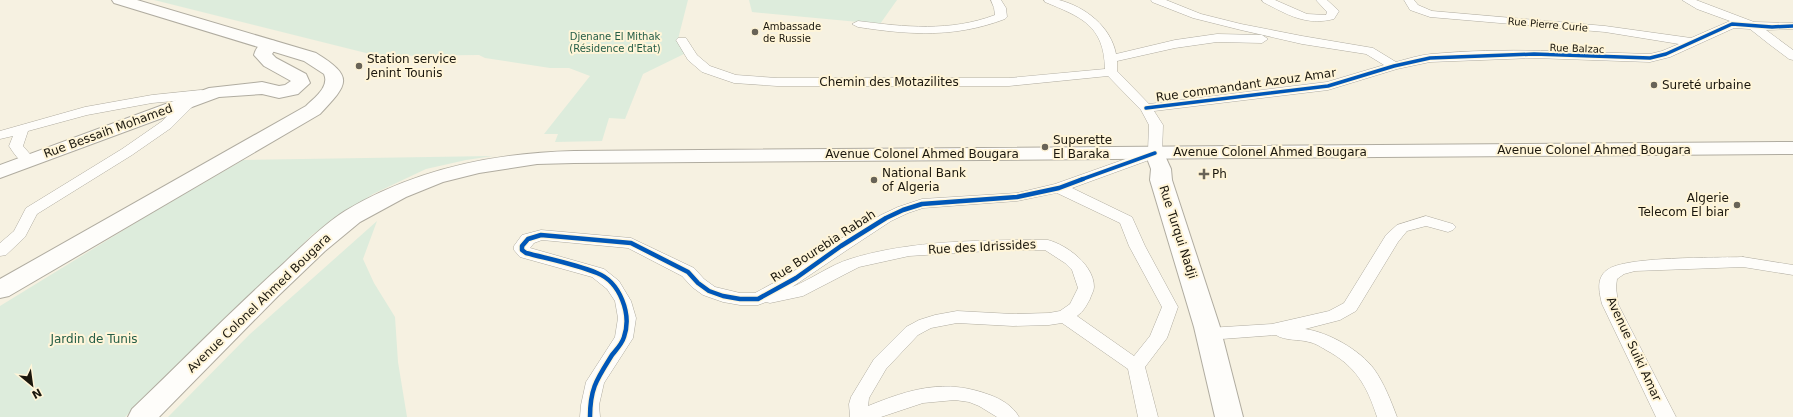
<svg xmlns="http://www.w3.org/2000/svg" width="1793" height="417" viewBox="0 0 1793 417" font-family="'DejaVu Sans',sans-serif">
<rect width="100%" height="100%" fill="#f6f1e1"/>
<g fill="#ddecdc">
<path d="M154,0H688L678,39L686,53L643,74L625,119L609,118L602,141L555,142L558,134H544L590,76L569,68H550L485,58L479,55L378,56Z"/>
<path d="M749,0H897L880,24L752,12Z"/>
<path d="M493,156L466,160L426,169L373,194L313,234L125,417H0V306L145,217L243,160Z"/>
<path d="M377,221L363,259L374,283L395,317L398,362L407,417H168L250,334Z"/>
</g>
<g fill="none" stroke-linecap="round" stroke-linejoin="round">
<g stroke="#b0aca0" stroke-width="1">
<g id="street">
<path d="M991,0H1001L1006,8L1007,17L1005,19C955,38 910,35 858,27L852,24L858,21C905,27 950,32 995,15L994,8Z"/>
<path d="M1044,0C1048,0 1055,0 1059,0C1086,7 1111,27 1116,54L1175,40L1217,34L1262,35L1268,39L1262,43L1217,42L1175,48L1117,61V71L1149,104L1327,82L1384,65L1366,54L1302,44L1241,30L1193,18L1152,2L1151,0H1166L1201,14L1241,24L1302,36L1373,48L1396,62C1407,59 1420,55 1431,54C1504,47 1577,52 1650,54L1662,51L1679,44L1605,32L1430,17L1410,10L1404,0H1414L1418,5L1432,11L1605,26L1691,38L1730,21L1697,9L1682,0H1696L1754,22L1793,23V29L1766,30L1793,50V60L1789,59L1769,44L1750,29L1734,28L1670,57L1650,62L1534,58L1430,62L1397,69L1328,90L1154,111L1163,125L1162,153L1160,156L1072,188L1132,217L1145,246L1178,307L1167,338L1145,367L1158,417H1138L1128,369L1062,323L1049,325L1013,326L957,323L931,328L918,335L886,369L869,398L868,406C910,389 945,378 990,395C1001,399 1013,406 1019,417H997L979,406L969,402L955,400L923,403L881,417H850L849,404L851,397L874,359L906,327L919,320L935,315L957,311L1013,314L1049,313L1060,311L1070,304L1078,288L1072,270L1065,263L1045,250H1004L909,256L859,267L803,296L770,303L766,302L758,305H740L723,302L703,295L692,287L682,276L628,248L542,240L534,243L530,248L604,269L619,281L631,301L636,318L633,338L604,383L599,405L600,417H580L581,405L586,382L615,337L618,318L615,301L607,289L592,277L520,257L514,250V246L522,235L541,230L631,238L694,268L704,279L715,287L740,293H755L790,274L835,242L881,215L898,207L922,199L1017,193L1055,184L1148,151L1149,125L1141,110L1108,76L1009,86H777L734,83L702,72L688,60L676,40L678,38H686L697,55L710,66L736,75L777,78H1009L1105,69C1104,25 1081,17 1045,2ZM1057,193L1120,223L1129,246L1162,307L1150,336L1134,356L1077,316C1084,311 1086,306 1090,299C1091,295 1094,291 1094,287C1094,265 1067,245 1048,240C985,240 910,240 850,259C830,265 812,279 792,287L847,250L891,221L908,213L923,208L1017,201Z"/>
<path d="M1262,0H1275L1307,14L1326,15L1327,12L1316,0H1327L1339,11L1334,19C1306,26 1288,15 1263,2Z"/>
<path d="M201,90L206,91L207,94L206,97L195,98L196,101L195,104L171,128L132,155L37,214L25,237L6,255L0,256V243L14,231L26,208L122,149L161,122L184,100L152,103L87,115L28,131L23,146L36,161L34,164C22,167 15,155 9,146L13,136L0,139V131L85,107L152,95Z"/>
<path d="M1426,216L1453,224L1456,227L1453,230L1448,232L1426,226L1407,231L1398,242L1356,311L1340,320L1305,329C1328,332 1360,350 1374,369C1384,383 1391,401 1397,417H1377C1367,386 1356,366 1326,350C1321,347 1315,343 1309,342C1299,339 1285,341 1276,335L1208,340L1202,338L1199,334L1202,330L1208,328L1272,324L1329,311L1344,303L1386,235L1397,225Z"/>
<path d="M1743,257L1793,265V275L1743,267L1635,271L1624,274L1617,279L1616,287L1618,304L1676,417H1656L1602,304C1599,292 1596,278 1607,270C1624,256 1717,258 1743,257Z"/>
</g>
</g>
<g stroke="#b0aca0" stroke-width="2">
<g id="secondary">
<path d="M269,40L275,41L278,45L272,54L276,58L306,74L310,83L298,94L279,98L262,94L219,97L0,178V165L209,88L262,82L279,86L285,85L291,81L264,66L254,55C256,47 261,42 269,40Z"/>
<path d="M1155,147L1162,149L1171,169L1172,180L1220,327L1243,417H1215L1194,327L1150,180L1151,169L1145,153L1148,149Z"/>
</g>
</g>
<g stroke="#b0aca0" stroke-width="2">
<g id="primary">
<path d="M112,0H137L316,53C355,77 348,84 320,114L9,296L0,298V279L306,106C314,98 330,87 324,74L304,61L114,3Z"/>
<path d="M1793,142V154L574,163L537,164L479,173L443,182L406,197L360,222L325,251L278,296L159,417H128L132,409C182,361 231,311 283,264C301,247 324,224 345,211C415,169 493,153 574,151Z"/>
</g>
</g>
<use href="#street" fill="#fefdfa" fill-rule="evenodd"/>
<use href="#secondary" fill="#fefdfa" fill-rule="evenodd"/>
<use href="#primary" fill="#fefdfa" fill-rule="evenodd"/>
<g stroke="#fff5d8" stroke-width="5.5">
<g id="cycleway-far1">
<path d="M1146,108L1328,86L1394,66L1430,58L1534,54L1650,58L1666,54L1732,24L1772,27L1793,26"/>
<path d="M1080,180L1155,153"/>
</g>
</g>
<g stroke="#fff5d8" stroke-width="7">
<path id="cycleway" d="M590,417C590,388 597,379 612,355C616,350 622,344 624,337C632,314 620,282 597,273C575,264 549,259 526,253L522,250V246L528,239L541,235L631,243L688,272L698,283L709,291L723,296L740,299H758L796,278L841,246L886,218L903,210L922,204L1017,197L1059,188L1083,179"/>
</g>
<use href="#cycleway-far1" stroke="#0057b8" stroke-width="3.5"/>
<use href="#cycleway" stroke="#0057b8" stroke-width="4.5"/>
</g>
<g fill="#686357" stroke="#fff5d8" stroke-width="1.5">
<circle cx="755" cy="32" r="4"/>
<circle cx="359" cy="66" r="4"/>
<circle cx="1654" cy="85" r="4"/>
<circle cx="1045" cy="147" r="4"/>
<path d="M1202 168h4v4h4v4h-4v4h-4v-4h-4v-4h4z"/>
<circle cx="874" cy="180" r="4"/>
<circle cx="1737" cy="205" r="4"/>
</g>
<g text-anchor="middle" stroke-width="4" stroke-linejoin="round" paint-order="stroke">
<g font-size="10" fill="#1b170d" stroke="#fff5d8">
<text transform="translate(1548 24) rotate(5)" y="4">Rue Pierre Curie</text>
<text transform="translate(1577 48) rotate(2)" y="4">Rue Balzac</text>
</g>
<g font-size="10" fill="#1b170d" stroke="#fff5d8" text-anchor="start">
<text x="763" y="30">Ambassade<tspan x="763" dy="12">de Russie</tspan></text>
</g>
<g font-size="10" fill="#245d46" stroke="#fff5d8">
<text x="615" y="40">Djenane El Mithak<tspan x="615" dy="12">(Résidence d'Etat)</tspan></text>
</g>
<g font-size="12" fill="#1b170d" stroke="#fff5d8" text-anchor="start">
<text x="367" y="63">Station service<tspan x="367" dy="14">Jenint Tounis</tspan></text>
<text x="1662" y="89">Sureté urbaine</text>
<text x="1053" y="144">Superette<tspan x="1053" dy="14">El Baraka</tspan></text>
<text x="882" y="177">National Bank<tspan x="882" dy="14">of Algeria</tspan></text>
<text x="1212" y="178">Ph</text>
<text x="1729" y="202" text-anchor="end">Algerie<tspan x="1729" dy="14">Telecom El biar</tspan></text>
</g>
<g font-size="12" fill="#1b170d" stroke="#fff5d8">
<text x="889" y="86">Chemin des Motazilites</text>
<text transform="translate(1246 85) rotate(-8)" y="4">Rue commandant Azouz Amar</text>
<text transform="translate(108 131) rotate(-20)" y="4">Rue Bessaih Mohamed</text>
<text x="1594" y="154">Avenue Colonel Ahmed Bougara</text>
<text x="1270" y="156">Avenue Colonel Ahmed Bougara</text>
<text x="922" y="158">Avenue Colonel Ahmed Bougara</text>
<text transform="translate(1178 232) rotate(72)" y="4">Rue Turqui Nadji</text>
<text transform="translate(823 246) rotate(-33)" y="4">Rue Bourebia Rabah</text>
<text transform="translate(982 247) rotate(-3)" y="4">Rue des Idrissides</text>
<text transform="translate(259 303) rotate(-44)" y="4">Avenue Colonel Ahmed Bougara</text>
<text transform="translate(1634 349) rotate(65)" y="4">Avenue Suiki Amar</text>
</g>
<g font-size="12" fill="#245d46" stroke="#fff5d8">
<text x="94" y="343">Jardin de Tunis</text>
</g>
</g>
<g transform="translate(32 385) rotate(151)" stroke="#fff5d8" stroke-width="3" paint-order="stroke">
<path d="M0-3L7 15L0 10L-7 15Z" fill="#1b170d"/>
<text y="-6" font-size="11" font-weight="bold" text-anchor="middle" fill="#1b170d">N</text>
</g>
</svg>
